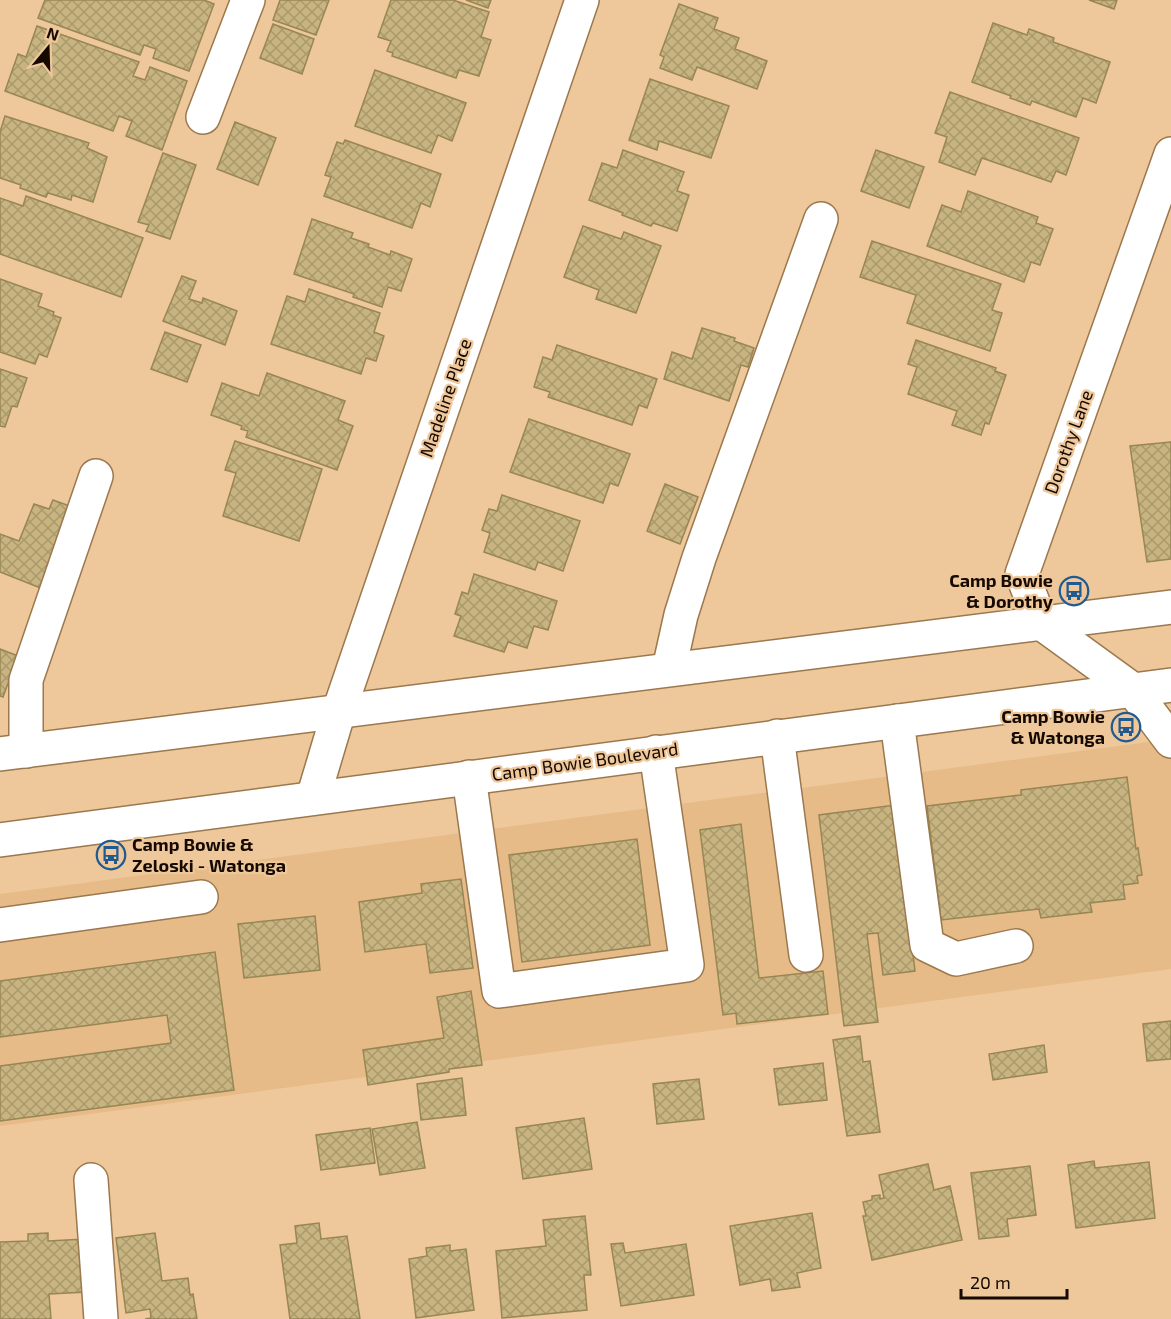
<svg xmlns="http://www.w3.org/2000/svg" width="1171" height="1319" viewBox="0 0 1171 1319" font-family="'Exo 2',sans-serif">
<defs>
<pattern id="building-cross-hatch" width="8" height="8" patternUnits="userSpaceOnUse" patternTransform="scale(1.5)"><rect width="8" height="8" fill="#c7b480"/><path d="M0 0l8 8M0 8l8-8" fill="none" stroke="#aa996d"/></pattern>
</defs>
<rect width="100%" height="100%" fill="#eec79b"/>
<path fill="#e6bb88" d="M1171,739V969L0,1126V894Z"/>
<g fill="url(#building-cross-hatch)" stroke="#988653" stroke-width="1.5">
<path d="M45,0H204L214,4L189,71L153,58L156,49L144,45L140,55L38,18Z"/>
<path d="M280,0H329L316,35L273,20Z"/>
<path d="M391,0H453L489,12L481,37L491,40L479,76L459,70L456,78L392,56L393,53L387,51L391,41L378,37Z"/>
<path d="M466,0H491L488,8Z"/>
<path d="M1089,0H1117L1114,9Z"/>
<path d="M679,4L718,18L714,29L739,38L735,49L767,61L757,89L697,67L692,80L660,68L664,57L660,55Z"/>
<path d="M993,23L1027,35L1029,29L1054,38L1053,42L1110,62L1096,103L1083,98L1076,117L1032,101L1030,105L1010,98L1011,96L972,82Z"/>
<path d="M273,24L314,39L302,74L260,58Z"/>
<path d="M37,26L139,62L133,76L145,80L150,67L187,81L162,150L126,136L132,121L119,116L113,131L5,91L18,54L26,57Z"/>
<path d="M375,70L466,103L452,141L438,135L431,153L355,126Z"/>
<path d="M650,79L729,106L711,158L659,141L657,150L629,140Z"/>
<path d="M950,92L1079,138L1066,175L1056,171L1051,182L982,158L975,175L939,162L947,137L935,133Z"/>
<path d="M5,116L89,143L87,148L107,157L93,202L72,195L71,200L48,193L46,197L20,188L21,185L0,178V132Z"/>
<path d="M235,122L276,138L258,185L217,169Z"/>
<path d="M345,140L441,174L430,207L421,203L412,228L324,196L331,177L325,175L337,142L343,144Z"/>
<path d="M623,150L684,172L677,191L689,195L677,231L653,223L651,226L622,215L623,213L589,200L602,163L617,168Z"/>
<path d="M876,150L924,167L909,208L861,191Z"/>
<path d="M163,153L196,165L170,239L146,231L149,225L138,222Z"/>
<path d="M968,191L1038,217L1036,223L1053,229L1040,265L1031,262L1024,282L927,246L942,205L961,212Z"/>
<path d="M26,196L143,238L121,297L0,254V198L23,206Z"/>
<path d="M312,219L353,233L351,238L369,244L368,247L390,255L391,251L412,259L401,291L388,287L382,307L353,297L354,294L294,274Z"/>
<path d="M583,226L621,239L624,232L661,246L636,313L596,299L599,290L564,277Z"/>
<path d="M872,241L1001,284L992,310L1002,313L990,351L907,323L916,295L860,277Z"/>
<path d="M182,276L196,281L189,299L202,303L203,298L237,311L225,345L163,321Z"/>
<path d="M0,279L42,294L38,306L54,312L53,315L61,318L47,357L39,354L35,364L0,352Z"/>
<path d="M309,289L380,313L374,332L384,336L376,361L366,358L361,374L271,344L287,296L305,302Z"/>
<path d="M702,328L735,338L734,341L754,348L748,367L741,365L729,401L664,379L672,352L692,359Z"/>
<path d="M165,332L201,345L187,382L151,369Z"/>
<path d="M916,340L996,368L995,371L1006,375L989,424L985,423L981,435L952,425L957,411L908,394L917,367L908,364Z"/>
<path d="M557,345L657,379L647,408L639,405L632,425L548,397L550,392L534,387L543,357L552,360Z"/>
<path d="M0,369L27,378L17,407L12,406L5,427L0,426Z"/>
<path d="M267,373L345,401L338,420L353,426L337,470L246,437L248,431L241,429L242,426L211,415L222,383L259,396Z"/>
<path d="M529,419L630,454L618,486L610,483L603,503L510,472Z"/>
<path d="M235,441L322,469L299,541L223,516L236,473L225,470Z"/>
<path d="M1171,442V559L1147,562L1130,446Z"/>
<path d="M665,484L698,497L680,544L647,531Z"/>
<path d="M502,495L580,521L563,571L538,562L535,570L484,552L490,533L482,530L489,509L497,511Z"/>
<path d="M53,500L75,508L43,589L0,572V534L19,541L34,504L49,509Z"/>
<path d="M474,574L557,601L548,630L534,626L527,648L508,642L504,652L454,636L461,616L455,614L462,592L468,594Z"/>
<path d="M0,649L18,656L3,697L0,696Z"/>
<path d="M1127,777L1136,849L1138,848L1142,875L1137,876L1138,883L1123,885L1125,899L1090,903L1092,912L1041,918L1039,909L941,920L927,806L1021,795V790Z"/>
<path d="M895,805L915,971L883,975L878,933L867,934L878,1022L844,1026L819,815Z"/>
<path d="M741,824L759,978L823,971L828,1014L737,1024L736,1013L723,1015L700,830Z"/>
<path d="M637,839L650,945L522,962L509,855Z"/>
<path d="M461,879L473,968L430,973L426,944L365,952L359,902L422,893L421,884Z"/>
<path d="M315,916L320,970L244,978L238,924Z"/>
<path d="M215,952L234,1090L0,1121V1066L171,1043L167,1015L0,1037V981Z"/>
<path d="M471,991L482,1065L449,1069V1072L368,1085L363,1050L444,1038L437,997Z"/>
<path d="M1171,1021V1059L1147,1061L1143,1024Z"/>
<path d="M860,1036L863,1062L870,1061L880,1132L847,1136L833,1040Z"/>
<path d="M1044,1045L1047,1072L993,1080L989,1054Z"/>
<path d="M823,1063L827,1100L779,1105L774,1069Z"/>
<path d="M462,1078L466,1115L421,1120L417,1084Z"/>
<path d="M699,1079L704,1119L657,1124L653,1084Z"/>
<path d="M584,1118L592,1169L523,1179L516,1128Z"/>
<path d="M417,1122L425,1168L380,1175L372,1129Z"/>
<path d="M370,1128L375,1163L321,1170L316,1135Z"/>
<path d="M1094,1161L1095,1168L1149,1162L1155,1218L1076,1228L1068,1165Z"/>
<path d="M928,1164L934,1190L950,1186L962,1240L872,1260L863,1216H866L863,1202L872,1200V1196L880,1195V1199L884,1198L879,1175Z"/>
<path d="M1030,1166L1036,1215L1007,1219L1009,1236L979,1239L971,1173Z"/>
<path d="M812,1213L821,1268L797,1273L800,1287L772,1291L770,1279L740,1285L730,1226Z"/>
<path d="M585,1216L591,1275H584L587,1310L502,1318L496,1251L546,1246L543,1220Z"/>
<path d="M319,1223L321,1239L347,1236L360,1319H290L280,1245L297,1243L295,1226Z"/>
<path d="M48,1233V1241L85,1239L87,1292L49,1294L51,1319H0V1242L28,1241V1234Z"/>
<path d="M155,1233L162,1281L188,1278L190,1295L193,1294L197,1319H145L151,1318L150,1309L126,1313L116,1238Z"/>
<path d="M623,1243L625,1253L686,1244L694,1295L621,1306L611,1244Z"/>
<path d="M450,1245V1251L466,1249L474,1310L416,1318L409,1259L427,1256L426,1248Z"/>
</g>
<g fill="none" stroke-linecap="round" stroke-linejoin="round">
<g stroke="#9b784e" stroke-width="36">
<g id="minor">
<path d="M203,117L248,0"/>
<path d="M1171,154L1022,574L1041,623L1132,689L1171,741"/>
<path d="M669,669L681,615L699,558L821,219"/>
<path d="M897,721L927,945L956,959L1016,946"/>
<path d="M777,736L806,955"/>
<path d="M26,751V680L96,476"/>
<path d="M469,777L499,991L687,965L656,752"/>
<path d="M313,798L339,711L582,0"/>
<path d="M0,925L201,897"/>
<path d="M91,1180L101,1319"/>
</g>
</g>
<g stroke="#9b784e" stroke-width="36">
<g id="major">
<path d="M0,754L1171,607"/>
<path d="M0,840L1171,685"/>
</g>
</g>
<use href="#minor" stroke="#fff" stroke-width="33"/>
<use href="#major" stroke="#fff" stroke-width="33"/>
</g>
<defs>
<g id="bus-ring" transform="scale(1.5)"><circle r="9.5" fill="#eec79b" stroke="#205a91" stroke-width="1.5"/><path d="M-5-6H5V4H4V6H2V4H-2V6H-4V4H-5ZM-3.5-4V0h7V-4ZM-3.5 1.2v1.5H-2V1.2ZM2 1.2v1.5H3.5V1.2Z" fill="#205a91"/></g>
</defs>
<g fill-rule="evenodd">
<use href="#bus-ring" x="1074" y="591"/>
<use href="#bus-ring" x="1126" y="727"/>
<use href="#bus-ring" x="111" y="855"/>
</g>
<g text-anchor="middle" stroke-width="4.5" stroke-linejoin="round" paint-order="stroke">
<g font-size="18" fill="#150900" stroke="#eec79b">
<text transform="translate(446 398) rotate(-71)" y="6">Madeline Place</text>
<text transform="translate(1069 442) rotate(-70)" y="6">Dorothy Lane</text>
<text transform="translate(585 762) rotate(-8)" y="6">Camp Bowie Boulevard</text>
</g>
<g font-size="18" font-weight="bold" fill="#150900" stroke="#eec79b" text-anchor="end">
<text x="1053" y="587">Camp Bowie<tspan x="1053" dy="21">&amp; Dorothy</tspan></text>
<text x="1105" y="723">Camp Bowie<tspan x="1105" dy="21">&amp; Watonga</tspan></text>
<text x="132" y="851" text-anchor="start">Camp Bowie &amp;<tspan x="132" dy="21">Zeloski - Watonga</tspan></text>
</g>
</g>
<g transform="translate(48 48) rotate(19)" stroke="#eec79b" stroke-width="4.5" paint-order="stroke">
<path d="M0-4.5L10 22L0 15L-10 22Z" fill="#150900"/>
<text y="-9" font-size="16" font-weight="bold" text-anchor="middle" fill="#150900">N</text>
</g>
<path d="M961 1289v9h106v-9" fill="none" stroke="#150900" stroke-width="3"/>
<text x="970" y="1289" font-size="18" fill="#150900" stroke="#eec79b" stroke-width="4.5" paint-order="stroke">20 m</text>
</svg>
